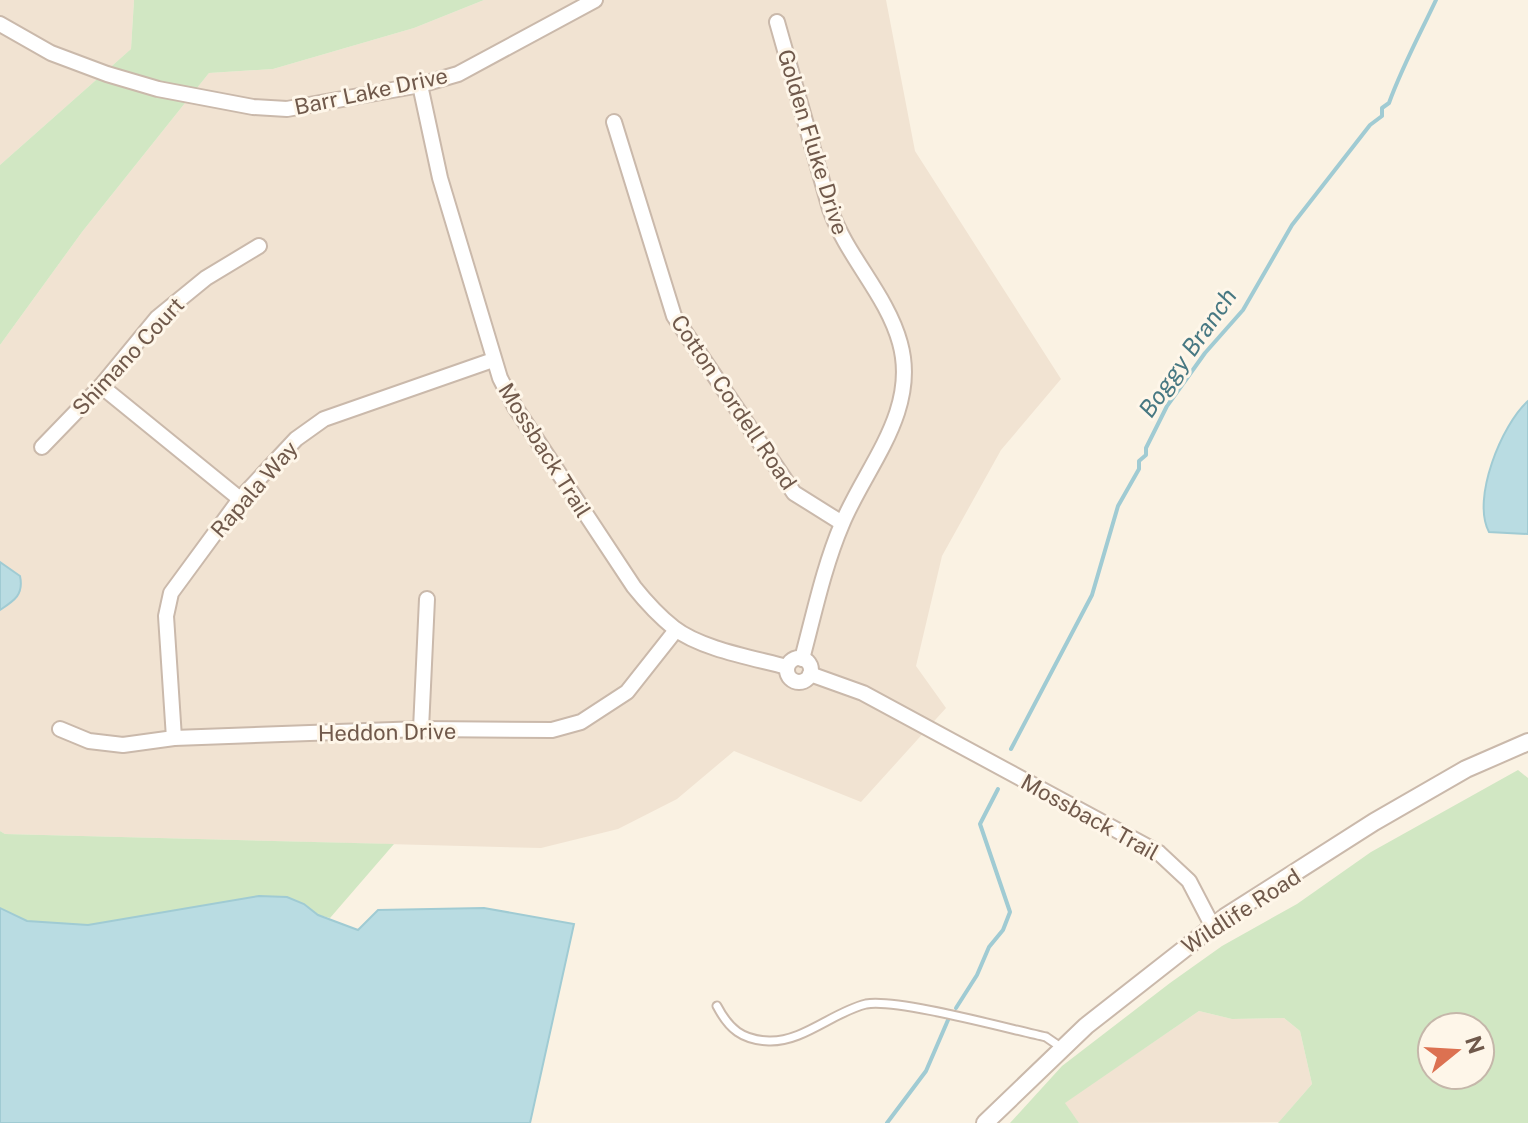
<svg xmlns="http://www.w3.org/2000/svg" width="1528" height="1123" viewBox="0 0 1528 1123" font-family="'Public Sans',sans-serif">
<rect width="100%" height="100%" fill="#faf2e3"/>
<g fill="#f1e3d2">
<path d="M0,0H134L131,49L0,165Z"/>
<path d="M484,0H886L915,151L1061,379L1001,450L942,556L916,666L946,708L861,802L734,751L677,799L618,829L541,848L5,834L0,831V345L82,232L209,73L273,69L414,28Z"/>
<path d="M1199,1011L1232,1019L1284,1018L1300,1031L1312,1084L1279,1122L1079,1123L1064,1103Z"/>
</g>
<g fill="#d1e7c3" fill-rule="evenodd">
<path d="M134,0H484L414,28L273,69L209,73L82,232L0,345V165L131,49Z"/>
<path d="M1518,770L1528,778V1123H1278L1312,1084L1300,1031L1284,1018L1232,1019L1199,1011L1065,1103L1079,1123H1010L1062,1066L1170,983L1222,946L1297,904L1371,852ZM1432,1027H1480V1075H1432Z"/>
<path d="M0,831L5,834L394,844L330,918L318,915L304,904L88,925L27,921L0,908Z"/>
</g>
<g fill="#b9dce2" stroke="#a0cbd3" stroke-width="2">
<path d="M1528,401V534L1489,532C1471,499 1502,424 1528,401Z"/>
<path d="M0,562L20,576C24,595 14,601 0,610Z"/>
<path d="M259,896L287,897L304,904L318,915L358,930L378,910L484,908L574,924L530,1123H0V908L27,921L88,925Z"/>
</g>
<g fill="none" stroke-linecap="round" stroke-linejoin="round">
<g stroke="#a0cbd3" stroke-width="4">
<path d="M1011,749L1092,595L1118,506L1139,469V461L1146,455V448L1167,406L1205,353L1243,310L1292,225L1370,125L1382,116V108L1389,103C1402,67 1420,34 1436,0"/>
<path d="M956,1008L977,975L989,947L1003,930L1010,912L980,824L998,789"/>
<path d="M887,1123L926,1071L948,1020"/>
</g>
<g stroke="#cab9ab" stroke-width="11">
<path id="service" d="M717,1006C729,1029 742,1040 769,1041C803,1042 833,1012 866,1004C896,998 1009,1029 1046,1037L1062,1048"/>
</g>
<g stroke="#cab9ab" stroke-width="18">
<g id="minor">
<path d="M777,22L830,209C847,257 887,295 900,343C919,411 866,466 842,524C824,566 814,614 802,659"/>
<path d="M0,24L51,53L107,74L158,89L253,107L287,109L420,85L458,74L595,0"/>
<path d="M420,85L440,178L500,378L515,407L634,587C646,602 659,616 674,628C701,649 754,658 787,667"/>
<path d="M614,122L674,316L794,493L842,523"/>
<path d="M101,386L240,499"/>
<path d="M42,447L101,386L157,318L206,278L259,246"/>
<circle cx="799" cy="670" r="12"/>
<path d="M810,674L863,693L1159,853L1189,881L1213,927"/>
<path d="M60,729L89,741L123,745L174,738L421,729L552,730L581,722L627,692L676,630"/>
<path d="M421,729L427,599"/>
<path d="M174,738L166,616L171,593L240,499L296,439L324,419L493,360"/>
</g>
</g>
<g stroke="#cab9ab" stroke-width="20">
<path id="tertiary" d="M985,1123L1086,1026L1225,917L1374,822L1466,769L1528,742"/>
</g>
<use href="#service" stroke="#fff" stroke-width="7"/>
<use href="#minor" stroke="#fff" stroke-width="14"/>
<use href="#tertiary" stroke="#fff" stroke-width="16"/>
</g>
<g text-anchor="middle" stroke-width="6" stroke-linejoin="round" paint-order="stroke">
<g font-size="22" fill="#70594b" stroke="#fef6e9">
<text transform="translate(371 91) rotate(-12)" y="8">Barr Lake Drive</text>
<text transform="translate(813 142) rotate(73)" y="8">Golden Fluke Drive</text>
<text transform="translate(128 356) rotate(-47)" y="8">Shimano Court</text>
<text transform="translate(734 402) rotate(56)" y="8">Cotton Cordell Road</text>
<text transform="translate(545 450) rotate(58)" y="8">Mossback Trail</text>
<text transform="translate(254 489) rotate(-49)" y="8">Rapala Way</text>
<text transform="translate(387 732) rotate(-1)" y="8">Heddon Drive</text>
<text transform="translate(1090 817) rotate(29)" y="8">Mossback Trail</text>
<text transform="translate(1241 911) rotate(-33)" y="8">Wildlife Road</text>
</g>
<g font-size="24" font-style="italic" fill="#477882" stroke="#fef6e9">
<text transform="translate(1188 353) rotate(-55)" y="8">Boggy Branch</text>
</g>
</g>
<g transform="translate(1456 1051) rotate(72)"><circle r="38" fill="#fef6e9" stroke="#c5b7aa" stroke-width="2"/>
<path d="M0-6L14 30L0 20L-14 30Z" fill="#dc7151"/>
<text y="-12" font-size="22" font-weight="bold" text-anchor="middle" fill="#70594b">N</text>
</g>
</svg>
